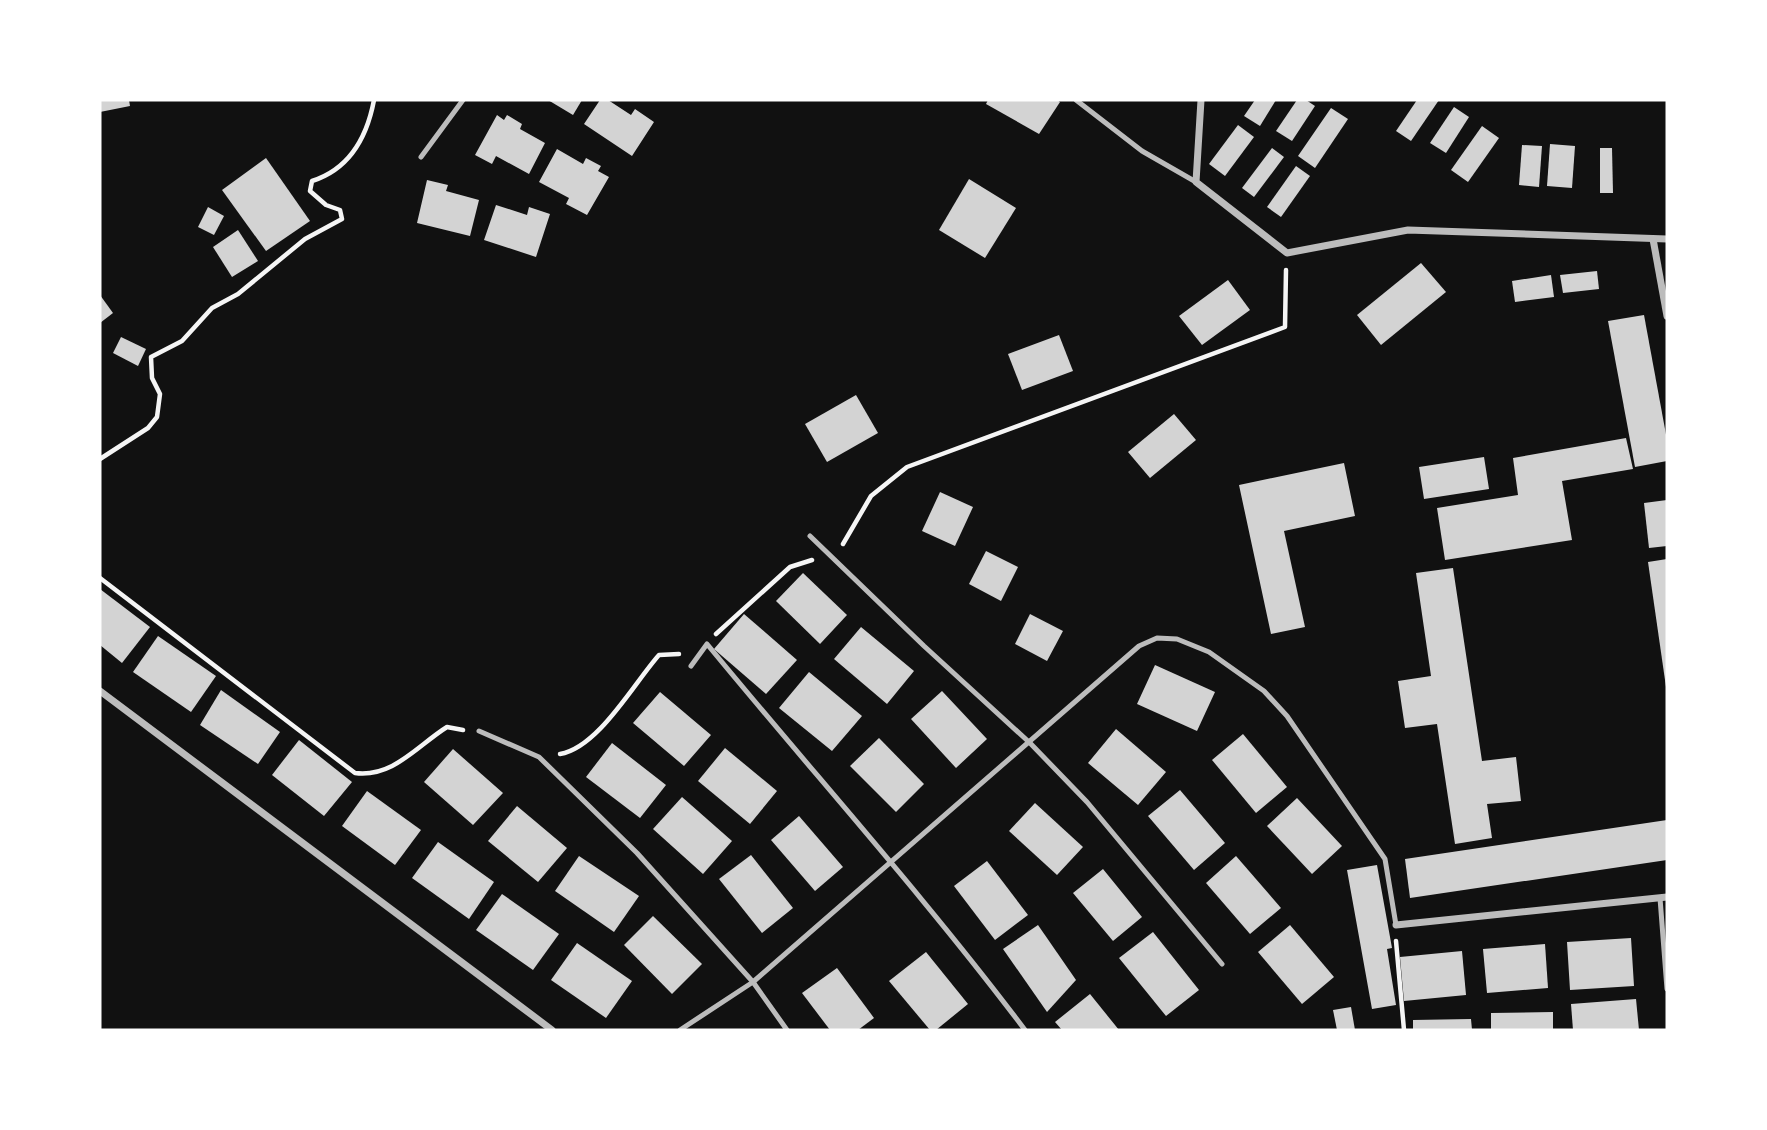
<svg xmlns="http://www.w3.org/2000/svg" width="1767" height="1130" viewBox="0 0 1767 1130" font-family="'Space Grotesk',sans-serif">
<rect width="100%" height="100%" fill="#111"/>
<g fill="#d3d3d3">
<path d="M100,100H129L130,106L100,112Z"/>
<path d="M548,100H582L573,115Z"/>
<path d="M600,100H608L631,115L635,109L654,122L632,156L584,124Z"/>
<path d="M988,100H1057L1060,102L1039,134L986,104Z"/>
<path d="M1255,100H1276L1260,126L1244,116Z"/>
<path d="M1297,100H1306L1315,106L1292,141L1276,131Z"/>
<path d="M1417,100H1439L1411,141L1396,131Z"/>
<path d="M1454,107L1469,117L1446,153L1430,143Z"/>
<path d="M1331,108L1348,119L1315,168L1298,156Z"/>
<path d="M497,115L504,120L507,115L522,124L520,129L545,143L529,174L496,156L492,164L475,155Z"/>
<path d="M1238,125L1254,137L1225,176L1209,164Z"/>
<path d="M1482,126L1499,138L1468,182L1451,170Z"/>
<path d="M1550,144L1575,146L1572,188L1547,186Z"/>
<path d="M1522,145L1542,146L1539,187L1519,185Z"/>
<path d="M1272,148L1284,157L1254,197L1242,188Z"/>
<path d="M1600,148H1612L1613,193H1600Z"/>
<path d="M557,149L583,164L586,158L601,166L598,171L609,177L587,215L566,204L569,198L539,182Z"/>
<path d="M266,158L310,221L266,251L222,190Z"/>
<path d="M1296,166L1310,176L1281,217L1267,207Z"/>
<path d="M969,179L1016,208L985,258L939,230Z"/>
<path d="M427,180L448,185L446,191L479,200L470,236L417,223Z"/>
<path d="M496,205L527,215L529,207L550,214L536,257L484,240Z"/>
<path d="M208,207L224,216L214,235L198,227Z"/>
<path d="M238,230L258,261L232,277L213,247Z"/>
<path d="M1421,263L1446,292L1381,345L1357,315Z"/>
<path d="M1597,271L1599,289L1563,293L1560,275Z"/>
<path d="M1551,275L1554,297L1515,302L1512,281Z"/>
<path d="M1228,280L1250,310L1202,345L1179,316Z"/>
<path d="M100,295L113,313L100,323Z"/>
<path d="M1644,315L1667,440V461L1635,467L1608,321Z"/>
<path d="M1059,335L1073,371L1022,390L1008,354Z"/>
<path d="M121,337L146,349L138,366L113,353Z"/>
<path d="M856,395L878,433L827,462L805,424Z"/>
<path d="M1174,414L1196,440L1150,478L1128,452Z"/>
<path d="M1626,438L1633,469L1562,481L1572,540L1445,560L1437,508L1518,495L1513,458Z"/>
<path d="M1484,457L1489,489L1424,499L1419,467Z"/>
<path d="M1344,463L1355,516L1284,531L1305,627L1271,634L1239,485Z"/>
<path d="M940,492L973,507L955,546L922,531Z"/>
<path d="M1667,500V546L1649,548L1644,503Z"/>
<path d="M986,551L1018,567L1001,601L969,584Z"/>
<path d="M1667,559V687H1666L1648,562Z"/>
<path d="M1453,568L1482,761L1516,757L1521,801L1487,804L1492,838L1455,844L1437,724L1405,728L1398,681L1431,676L1416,573Z"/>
<path d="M803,573L847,615L820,644L776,601Z"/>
<path d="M100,589L150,627L122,663L100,645Z"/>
<path d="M744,614L797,660L766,694L714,649Z"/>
<path d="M1030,614L1063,631L1047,661L1015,644Z"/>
<path d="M861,627L914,671L887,704L834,659Z"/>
<path d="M158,636L216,676L191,712L133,672Z"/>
<path d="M1155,665L1215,692L1197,731L1137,704Z"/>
<path d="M809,672L862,716L832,751L779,708Z"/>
<path d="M221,690L280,732L258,764L200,725Z"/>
<path d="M942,691L987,739L956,768L911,719Z"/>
<path d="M660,692L711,735L684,766L633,723Z"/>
<path d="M1116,729L1166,772L1138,805L1088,763Z"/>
<path d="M1243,734L1287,787L1256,813L1212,760Z"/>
<path d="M879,738L924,784L896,812L850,766Z"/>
<path d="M299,740L352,782L324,816L272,775Z"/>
<path d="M612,743L666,785L640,818L586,777Z"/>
<path d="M725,748L777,791L750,824L698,781Z"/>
<path d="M453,749L503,793L473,825L424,782Z"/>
<path d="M1180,790L1225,843L1194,870L1148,816Z"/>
<path d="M367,791L421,830L395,865L342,826Z"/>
<path d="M682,797L732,841L703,874L653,829Z"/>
<path d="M1297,798L1342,846L1312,874L1267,826Z"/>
<path d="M1035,803L1083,847L1057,875L1009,831Z"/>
<path d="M517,806L567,848L538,882L488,841Z"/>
<path d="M799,816L843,867L815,891L771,840Z"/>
<path d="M1667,820V860L1410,898L1405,859Z"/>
<path d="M438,842L494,882L469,919L412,878Z"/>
<path d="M751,855L793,908L762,933L719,879Z"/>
<path d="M579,856L639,896L614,932L555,891Z"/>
<path d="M1236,856L1281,908L1250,934L1206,883Z"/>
<path d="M987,861L1028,915L995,940L954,886Z"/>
<path d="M1377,865L1392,948L1387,949L1396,1005L1372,1009L1347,870Z"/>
<path d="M1103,869L1142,917L1113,941L1073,893Z"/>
<path d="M502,894L559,934L533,970L476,930Z"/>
<path d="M653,916L702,964L672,994L624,945Z"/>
<path d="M1038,925L1076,980L1047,1012L1003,949Z"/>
<path d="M1290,925L1334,977L1302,1004L1258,952Z"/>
<path d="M1153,932L1199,990L1166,1016L1119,958Z"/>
<path d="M1631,938L1634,986L1570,990L1567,942Z"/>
<path d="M577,943L632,981L606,1018L551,980Z"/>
<path d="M1545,944L1548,988L1487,993L1483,949Z"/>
<path d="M1462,951L1466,995L1404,1001L1400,957Z"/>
<path d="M926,952L968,1004L936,1030H930L889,981Z"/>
<path d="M837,968L874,1018L858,1030H830L802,993Z"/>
<path d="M1090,994L1119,1030H1062L1055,1022Z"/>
<path d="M1636,999L1639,1030H1573L1571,1004Z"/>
<path d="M1351,1007L1355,1030H1337L1333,1010Z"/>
<path d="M1553,1012V1030H1491V1013Z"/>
<path d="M1471,1019L1472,1030H1413V1020Z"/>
</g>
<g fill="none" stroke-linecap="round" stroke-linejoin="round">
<g stroke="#f5f5f5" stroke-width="4.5">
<path d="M100,459L148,428L157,417L160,394L152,378L151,357L182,341L212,308L238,294L305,239L342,219L340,210L326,205L310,191L312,181C350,169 367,137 374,100"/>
<path d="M843,544L871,496L907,467L1285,327L1286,270"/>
<path d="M100,578L355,773C393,778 418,745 447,727L463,730"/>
<path d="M716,634L790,567L812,560"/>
<path d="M560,754C598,748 634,683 659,655L679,654"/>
<path d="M1396,941L1404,1030"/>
</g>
<g stroke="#bcbcbc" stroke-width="5">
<path d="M1076,100L1142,151L1196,182"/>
<path d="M421,157L463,100"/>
<path d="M810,536L924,646L1030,743L1087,802L1222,964"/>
<path d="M691,666L707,644C813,773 925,897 1025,1030"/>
<path d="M479,731L539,757L637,853L753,982L787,1030"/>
<path d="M1660,898L1667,989"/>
<path d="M680,1030L753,982L1139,646L1157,638L1177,639L1209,652L1264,691L1287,716L1385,859L1396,925"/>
</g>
<g stroke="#bcbcbc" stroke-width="7">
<path d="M1201,100L1196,182L1287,253L1408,230L1667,239"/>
<path d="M1653,239L1667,316"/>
<path d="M100,691L552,1030"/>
<path d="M1396,925L1667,897"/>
</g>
</g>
<rect width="1767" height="1130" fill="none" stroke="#ffffff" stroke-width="203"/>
</svg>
